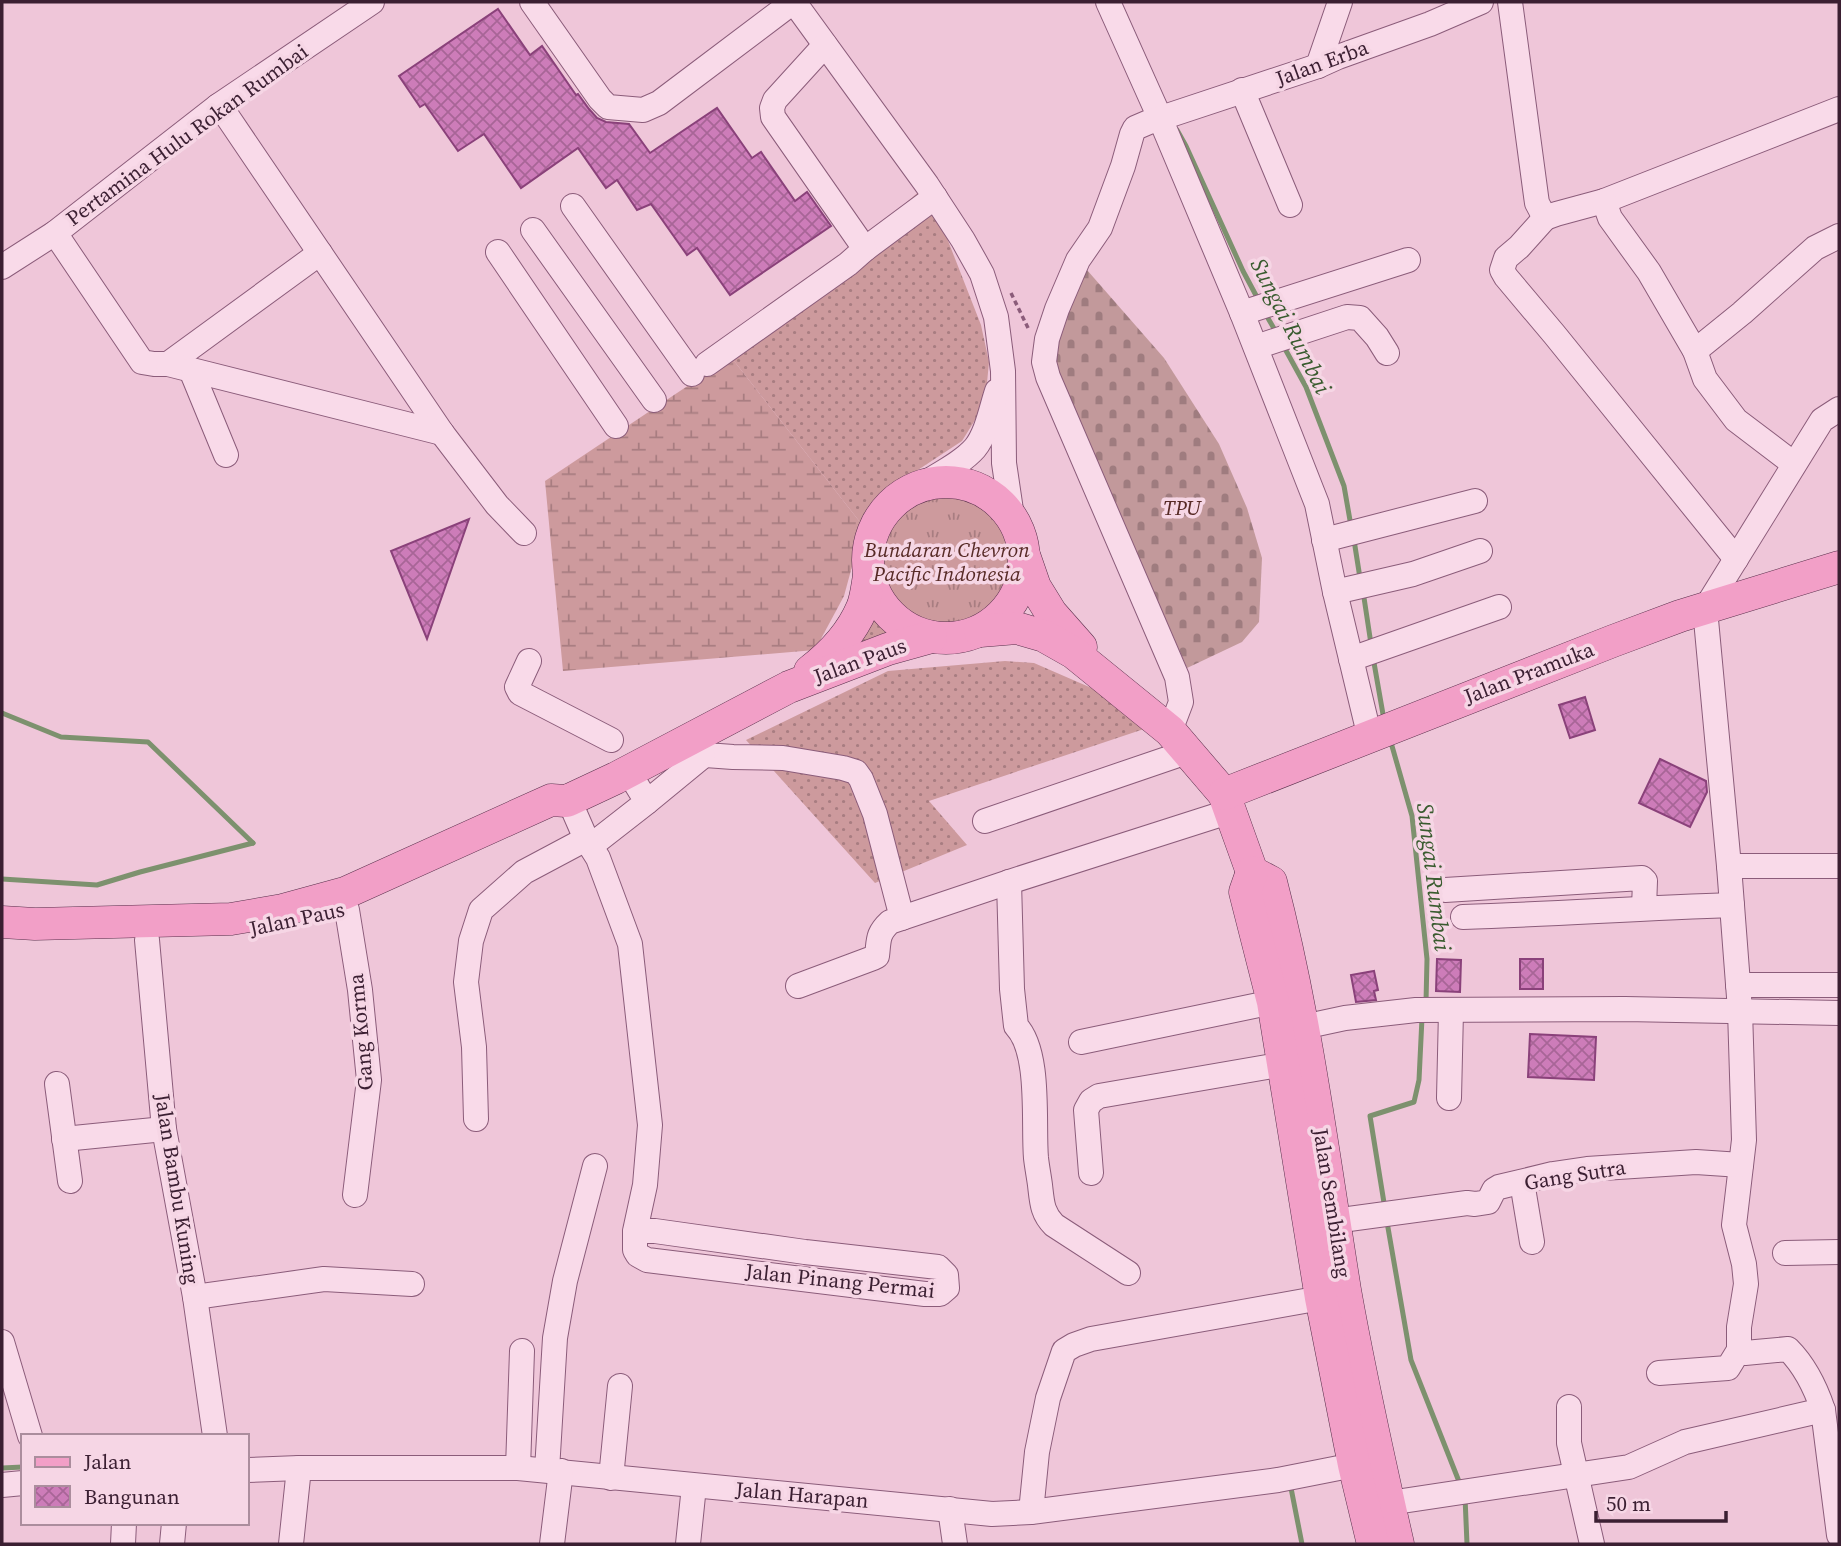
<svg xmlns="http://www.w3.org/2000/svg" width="1841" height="1546" viewBox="0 0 1841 1546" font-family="'Source Serif 4',serif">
<defs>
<pattern id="grass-dots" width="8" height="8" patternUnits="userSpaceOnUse" patternTransform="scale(1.75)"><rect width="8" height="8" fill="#cd9a9d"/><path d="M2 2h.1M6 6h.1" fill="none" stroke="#a87d81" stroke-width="1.8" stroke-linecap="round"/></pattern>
<pattern id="wetland-marsh" width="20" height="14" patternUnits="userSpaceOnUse" patternTransform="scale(1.75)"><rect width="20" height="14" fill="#cd9a9d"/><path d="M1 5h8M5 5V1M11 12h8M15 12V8" fill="none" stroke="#a87d81"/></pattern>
<pattern id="cemetery-stones" width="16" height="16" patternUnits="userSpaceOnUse" patternTransform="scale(1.75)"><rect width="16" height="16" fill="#c2999b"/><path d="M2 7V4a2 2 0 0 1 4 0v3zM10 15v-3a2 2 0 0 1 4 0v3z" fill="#9f7c7f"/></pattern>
<pattern id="park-tufts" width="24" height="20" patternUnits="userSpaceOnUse" patternTransform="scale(1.75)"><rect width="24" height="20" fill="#cd9a9d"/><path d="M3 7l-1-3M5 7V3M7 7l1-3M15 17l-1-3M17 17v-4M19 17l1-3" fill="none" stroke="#a87d81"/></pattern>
<pattern id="building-cross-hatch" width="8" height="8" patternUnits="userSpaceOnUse" patternTransform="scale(1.75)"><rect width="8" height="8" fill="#cd7cb9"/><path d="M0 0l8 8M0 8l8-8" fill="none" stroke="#a86597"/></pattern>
</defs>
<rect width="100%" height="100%" fill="#efc6d9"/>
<g fill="url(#grass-dots)">
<path d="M923,188L945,233L981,325L989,362L985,404L962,441L892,487L871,505L863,526L731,357Z"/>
<path d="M871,607L891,631L831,665Z"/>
<path d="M1005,661L1034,663L1110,696L1147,728L929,801L967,845L875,883L746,740L888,671Z"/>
</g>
<path fill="url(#wetland-marsh)" d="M731,357L863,526L844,596L815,650L563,671L545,481Z"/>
<path fill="url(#cemetery-stones)" d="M1080,262L1164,358L1219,444L1247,508L1262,558L1259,622L1242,642L1187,668L1047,348Z"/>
<circle fill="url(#park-tufts)" cx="947" cy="562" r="68"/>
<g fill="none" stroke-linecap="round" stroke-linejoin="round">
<g stroke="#7d916e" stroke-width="5">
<path d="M1177,130L1186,146L1243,271L1259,301"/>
<path d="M1265,313L1276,332"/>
<path d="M1284,347L1306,387L1344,486L1351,526"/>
<path d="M1354,540L1360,578"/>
<path d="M1363,591L1371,644"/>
<path d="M1373,657L1384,720"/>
<path d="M2,713L61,737L148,742L253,843"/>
<path d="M1390,739L1412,816L1427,959L1426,1002"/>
<path d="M2,879L97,885L140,872L253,843"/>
<path d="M1385,1209L1370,1116L1414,1102L1419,1080L1422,1018"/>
<path d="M1387,1222L1411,1360L1460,1484"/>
<path d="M2,1468L23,1467"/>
<path d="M1291,1488L1302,1544"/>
<path d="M1465,1497L1467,1544"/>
</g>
</g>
<g fill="url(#building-cross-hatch)" stroke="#8a417a" stroke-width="2">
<path d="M498,9L530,55L542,46L576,95L578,94L589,109L597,118L606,122L629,124L650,153L717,108L752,158L761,152L795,201L807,192L831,226L730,295L697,248L687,255L651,204L637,210L617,180L606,188L578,148L521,188L484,134L458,151L425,104L420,107L399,76Z"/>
<path d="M469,519L427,639L391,551Z"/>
<path d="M1585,697L1595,730L1570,738L1559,705Z"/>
<path d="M1660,759L1706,781L1707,792L1690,827L1639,803Z"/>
<path d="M1437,959L1461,960L1460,992L1436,991Z"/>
<rect x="1520" y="959" width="23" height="30"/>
<path d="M1374,971L1378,990L1374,991L1376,1000L1356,1002L1351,975Z"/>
<path d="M1530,1034L1596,1037L1594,1080L1528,1077Z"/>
</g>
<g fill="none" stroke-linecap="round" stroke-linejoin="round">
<g stroke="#8b5c7a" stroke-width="26">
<g id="minor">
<path d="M532,2L600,99L608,107L643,110L659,103L793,2"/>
<path d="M794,2L927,185L963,240L982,274L996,317L1003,371L1004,463L1012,517"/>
<path d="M1108,2L1160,118L1242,313L1317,504L1335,592L1370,738"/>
<path d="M1510,2L1536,196L1537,203L1545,218L1556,214L1604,201L1839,109"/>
<path d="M1318,66L1340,2"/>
<path d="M1242,90L1290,205"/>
<path d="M218,106L227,116L442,433L497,505L524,533"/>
<path d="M1604,201L1610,218L1649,272L1695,351L1705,379L1736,420L1794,464"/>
<path d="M573,206L692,374"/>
<path d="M1545,218L1519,247L1506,258L1502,270L1506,277L1554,334L1736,559"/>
<path d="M533,230L654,400"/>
<path d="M55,233L142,362L154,364H168L320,253"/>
<path d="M865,249L935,197"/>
<path d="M498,252L616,426"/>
<path d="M2,267L55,233L218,106L372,2"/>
<path d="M1242,313L1408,260"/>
<path d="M1256,347L1347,317L1360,318L1377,337L1387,353"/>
<path d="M1695,351L1742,313L1815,248L1839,236"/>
<path d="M168,364L442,433"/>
<path d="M707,364L848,264L865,249L773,117L772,108L775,100L825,45"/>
<path d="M191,370L226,455"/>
<path d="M1839,409L1822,420L1705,609L1729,866L1740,1010L1744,1140L1734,1225L1744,1264L1746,1284L1739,1327V1350L1745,1353L1788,1349C1804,1365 1816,1389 1823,1410L1839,1535"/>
<path d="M920,486C937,475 961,464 975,448C987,433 991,409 997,391"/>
<path d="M1324,540L1475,501"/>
<path d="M1335,592L1413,574L1480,551"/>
<path d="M1351,659L1499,607"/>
<path d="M529,661L517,687L520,693L611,740"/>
<path d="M1170,731L1181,702L1177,677L1048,377L1044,362L1047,339L1057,309L1078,260L1100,228L1123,166L1132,134L1135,128L1149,122L1318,66L1338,57L1430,24L1481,2"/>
<path d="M664,752L733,757L783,758L843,768L856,772L861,779L875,814L902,918"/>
<path d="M569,800L586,839L598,858L630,944L650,1125L645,1185L635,1231V1250L638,1255L647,1260L925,1294H940L947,1288L946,1275L938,1267L805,1252L655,1231H635"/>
<path d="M647,802L703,756"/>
<path d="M985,821L1187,752"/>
<path d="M597,841L647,802L628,771"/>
<path d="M1729,866H1839"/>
<path d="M1009,882L1012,989L1016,1026C1041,1052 1033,1124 1036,1158C1037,1167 1039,1177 1040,1185C1042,1202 1042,1213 1054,1225L1128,1273"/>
<path d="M1445,890L1642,878L1645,881L1644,908"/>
<path d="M347,910L360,990L369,1080L355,1195"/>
<path d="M1463,917C1553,914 1642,908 1732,905"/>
<path d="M147,940L164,1129L195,1297L215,1436"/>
<path d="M1738,985H1839"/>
<path d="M798,986L873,958L877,956C879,940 877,934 890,922L1009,882L1231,811"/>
<path d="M1303,1027L1345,1018L1416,1010L1625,1009L1839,1013"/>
<path d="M1081,1042L1273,1002"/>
<path d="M57,1084L70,1181"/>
<path d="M1449,1098L1451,1011"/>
<path d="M476,1119L474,1047L466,982L471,941L481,910L524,872L586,839"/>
<path d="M64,1139L164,1129"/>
<path d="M1091,1173L1086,1110L1091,1101L1099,1096L1284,1064"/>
<path d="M1522,1182L1532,1242"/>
<path d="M1334,1221L1467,1203L1475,1204L1488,1202L1494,1190L1499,1187L1553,1174L1587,1169L1696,1162L1741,1165"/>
<path d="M1785,1253L1839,1252"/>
<path d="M195,1297L324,1279L412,1284"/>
<path d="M2,1342L30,1436"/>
<path d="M1659,1373L1728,1368L1739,1350"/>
<path d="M1569,1407V1443L1592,1544"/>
<path d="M518,1468L522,1351"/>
<path d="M247,1470L299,1468H518L992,1514L1031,1512L1278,1480L1354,1465"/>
<path d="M547,1470L555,1338L565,1281L595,1166"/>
<path d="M611,1478L620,1386"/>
<path d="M2,1485L23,1483"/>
<path d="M1389,1503L1629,1467L1685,1442L1823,1410"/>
<path d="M950,1509L955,1544"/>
<path d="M1031,1512L1037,1452L1048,1398L1064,1351L1074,1345L1091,1339L1321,1298"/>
<path d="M123,1544L124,1523"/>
<path d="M172,1544L174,1523"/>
<path d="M291,1544L299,1468"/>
<path d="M552,1544L561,1471"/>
<path d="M688,1544L694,1486"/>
</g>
</g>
<g stroke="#59304c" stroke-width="33">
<g id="major">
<circle cx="946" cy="560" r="78"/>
<path d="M1025,558L1035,587L1051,613L1081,647"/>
<path d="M980,631L1017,628L1044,636L1074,653L1170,731L1224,794L1252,872L1271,882C1306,1016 1323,1153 1345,1290C1360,1375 1379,1460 1398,1544"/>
<path d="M810,671C831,655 851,634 862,608C866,599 867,587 869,576"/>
<path d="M1224,794L1613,641L1680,616L1839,567"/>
<path d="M1252,872L1245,892L1273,1002L1321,1298L1354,1465L1373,1544"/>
<path d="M2,922L35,924L231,919L283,910L345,893L551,800L566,801L569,800L616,778L789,687L888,649L931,637"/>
</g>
</g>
<path stroke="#8b5c7a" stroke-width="3.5" stroke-dasharray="5 3.5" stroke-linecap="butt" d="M1011,293L1029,330"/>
<use href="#minor" stroke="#f9dae9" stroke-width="24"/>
<use href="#major" stroke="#f29fc7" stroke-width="32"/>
</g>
<g text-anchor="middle" stroke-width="7" stroke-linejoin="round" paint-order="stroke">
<g font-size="21" fill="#3b1f32" stroke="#f6d6e5">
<text transform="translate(1322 63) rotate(-20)" y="7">Jalan Erba</text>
<text transform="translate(187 135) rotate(-36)" y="7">Pertamina Hulu Rokan Rumbai</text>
<text transform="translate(860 661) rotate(-20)" y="7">Jalan Paus</text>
<text transform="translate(1529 673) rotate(-21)" y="7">Jalan Pramuka</text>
<text transform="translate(297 919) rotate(-12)" y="7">Jalan Paus</text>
<text transform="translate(361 1032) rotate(-95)" y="7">Gang Korma</text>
<text transform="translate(1575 1175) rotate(-9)" y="7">Gang Sutra</text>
<text transform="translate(177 1189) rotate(81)" y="7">Jalan Bambu Kuning</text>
<text transform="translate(1332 1203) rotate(81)" y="7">Jalan Sembilang</text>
<text transform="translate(840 1281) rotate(6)" y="7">Jalan Pinang Permai</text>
<text transform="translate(802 1495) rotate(5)" y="7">Jalan Harapan</text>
</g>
<g font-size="21" font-style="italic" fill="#572a26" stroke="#f6d6e5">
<text x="1182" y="515">TPU</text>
<text x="947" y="557">Bundaran Chevron<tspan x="947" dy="24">Pacific Indonesia</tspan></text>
</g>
<g font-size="23" font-style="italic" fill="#395b2f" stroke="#f6d6e5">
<text transform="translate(1291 326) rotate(63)" y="8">Sungai Rumbai</text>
<text transform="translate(1434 877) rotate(83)" y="8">Sungai Rumbai</text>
</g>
</g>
<rect width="1841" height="1546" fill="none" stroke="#3b1f32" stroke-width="7"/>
<rect x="21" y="1434" width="228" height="91" fill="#f6d6e5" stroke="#ab8d9d" stroke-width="2"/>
<rect x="35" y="1457" width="35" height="10" fill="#f29fc7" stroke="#ab8d9d" stroke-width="2"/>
<text x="84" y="1469" font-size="21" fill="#3b1f32">Jalan</text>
<rect x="35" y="1486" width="35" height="21" fill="url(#building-cross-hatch)" stroke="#ab8d9d" stroke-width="2"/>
<text x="84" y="1504" font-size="21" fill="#3b1f32">Bangunan</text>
<path d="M1596 1511v10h130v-10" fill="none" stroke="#3b1f32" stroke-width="3.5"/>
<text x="1606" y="1511" font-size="21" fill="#3b1f32" stroke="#f6d6e5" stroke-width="5" paint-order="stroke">50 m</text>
</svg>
